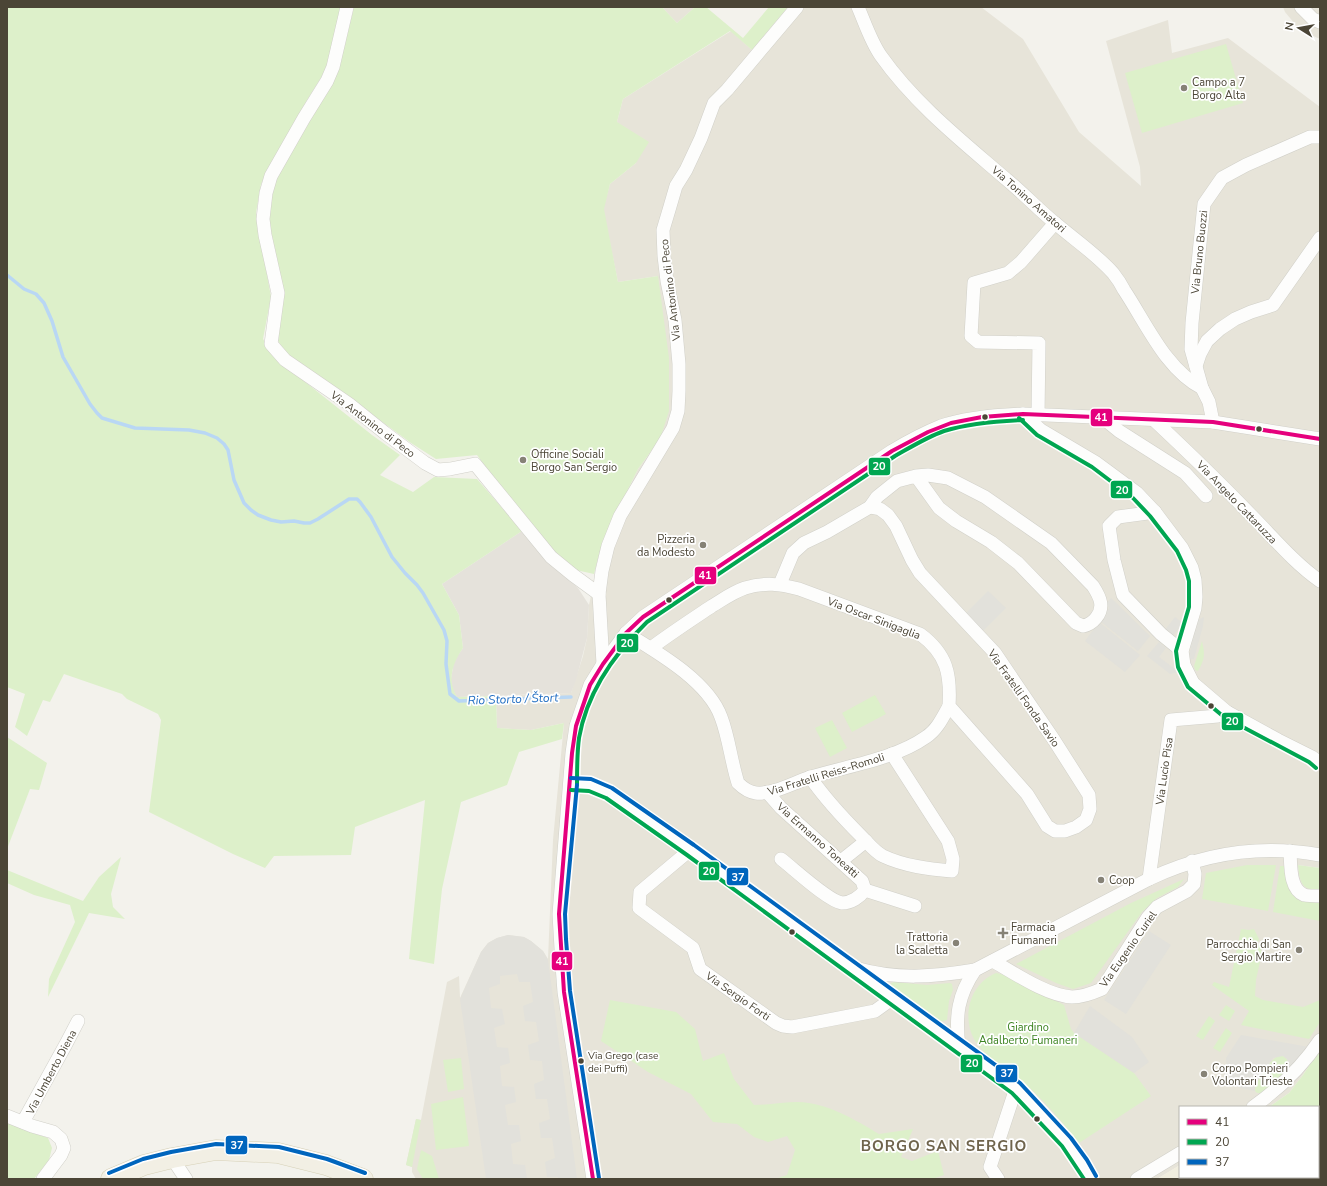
<svg xmlns="http://www.w3.org/2000/svg" width="1327" height="1186" viewBox="0 0 1327 1186" font-family="'Nunito Sans',sans-serif">
<rect width="100%" height="100%" fill="#f3f2ec"/>
<g fill="#e7e4d9">
<path d="M662,7H695L677,23Z"/>
<path d="M788,7H981L1023,39L1079,132L1141,186L1140,167L1106,41L1168,20L1172,53L1228,38L1320,107V868L1298,865L1320,890V1049L1303,1075L1289,1093L1269,1107H1180V1165L1157,1179H416L412,1172V1167L406,1165L416,1119L421,1120L447,982L459,976L460,998L481,952L488,943L497,938L508,935L524,937L531,941L543,951L548,959L553,840L564,723L531,730L497,728L496,696L571,693L583,656L587,638L589,605L603,540L638,469L660,439L658,276L618,282L603,209L610,184L636,163L617,122L623,99L731,31L752,50Z"/>
<path d="M1283,7H1320V39L1300,30L1285,12Z"/>
</g>
<path fill="#e5e2db" d="M522,531L550,563L578,588L589,605L587,638L576,680L571,693L457,697L452,689L451,679L454,661L463,648L459,615L442,584Z"/>
<path fill="#f1eede" d="M1180,1165V1177H1262L1263,1179H1157Z"/>
<g fill="#ddf0ca">
<path d="M7,7H342L327,68L307,100L261,184L256,213L271,297L263,339L275,358L372,435L400,455L380,475L413,492L434,477L477,479L522,531L442,584L459,615L463,648C452,664 447,680 457,697L496,696L497,728L531,730L564,723L562,739L519,752L507,785L461,802L442,889L434,964L409,959L425,800L355,827L351,855L274,856L265,868L233,854L149,812L161,720L158,714L127,699L122,694L64,674L50,702L43,700L27,736L15,727L25,694L7,687Z"/>
<path d="M354,7H662L677,23L695,7H706L743,38L769,7H788L752,50L730,31L623,99L617,122L649,142L636,163L610,184L604,209L618,282L658,276L669,358V411L660,439L638,469L603,540L594,574L576,570L543,544L477,455L436,459L411,443L340,391L287,356L277,339L269,208L275,181L345,44Z"/>
<path d="M1226,44L1243,103L1142,133L1125,73Z"/>
<path d="M1202,641C1205,654 1205,659 1198,671L1195,670L1194,666Z"/>
<path d="M875,695L886,714L852,732L842,713Z"/>
<path d="M832,720L847,748L830,757L815,728Z"/>
<path d="M7,737L47,763L39,790L30,789L7,849Z"/>
<path d="M121,857L111,894L113,907L125,919L89,913L48,997L49,979L75,922L70,905L34,895L7,883V870L83,901L99,877Z"/>
<path d="M1247,865H1276L1268,911L1202,899L1206,873Z"/>
<path d="M1298,865L1320,868V890C1316,889 1310,890 1307,888C1299,884 1299,872 1298,865Z"/>
<path d="M1280,866H1285L1301,900L1320,903V921L1273,912Z"/>
<path d="M1184,879L1178,887L1157,898L1142,912L1091,983L1073,989L1056,983L1016,964L1131,903Z"/>
<path d="M1241,929L1249,930L1254,929L1259,939L1258,943L1262,952L1256,980L1255,996L1263,1000L1303,1007L1320,1000V1022L1309,1039L1241,1025L1249,1011L1212,985L1214,982L1229,987Z"/>
<path d="M996,973L1005,975L1064,1005L1071,1029L1074,1033L1134,1073L1151,1096L1079,1143C1061,1120 1043,1099 1021,1080C1007,1068 989,1060 978,1045C960,1022 968,984 996,973Z"/>
<path d="M894,982L927,985L950,983L952,984L953,990L949,1001L947,1020L939,1022L935,1021L891,988L890,984Z"/>
<path d="M610,1000L676,1012L695,1029L703,1061L724,1053L734,1079L754,1105C769,1105 784,1102 798,1102C827,1103 854,1119 879,1134L913,1129L901,1157L912,1161L938,1151L944,1175L932,1179H775L787,1175L795,1150L787,1136L768,1142L754,1137L737,1124L713,1122L691,1094L648,1072L601,1041Z"/>
<path d="M1226,1005L1235,1011L1229,1021L1219,1015Z"/>
<path d="M1209,1016L1215,1021L1203,1040L1196,1036Z"/>
<path d="M1226,1028L1232,1033L1220,1052L1213,1048Z"/>
<path d="M1320,1049V1179H1263L1262,1177H1318V1107H1269L1289,1093L1303,1075Z"/>
<path d="M1278,1056H1283L1287,1059L1289,1069L1282,1080L1261,1093H1257L1255,1091C1254,1083 1270,1060 1278,1056Z"/>
<path d="M461,1058L464,1089L448,1092L443,1060Z"/>
<path d="M463,1097L469,1146L436,1150L431,1104Z"/>
<path d="M416,1119L421,1120L412,1167L406,1165Z"/>
<path d="M7,1123L48,1138L52,1148L49,1160L34,1179H7Z"/>
<path d="M421,1150L432,1156L439,1179H423L417,1169Z"/>
</g>
<g fill="#e2e1db">
<path d="M988,591L1006,608L981,633L964,615Z"/>
<path d="M1111,598L1150,636L1138,651L1100,621L1109,608L1106,604Z"/>
<path d="M1175,617L1183,623L1172,637L1164,631Z"/>
<path d="M1204,617L1203,626L1194,659L1188,660L1197,620Z"/>
<path d="M1099,622L1140,655L1125,672L1085,641Z"/>
<path d="M1159,642L1166,648L1159,657L1179,672L1170,674L1147,656Z"/>
<path d="M1149,931L1171,945L1126,1014L1104,1000Z"/>
<path d="M508,935L524,937L531,941L543,951L548,960L577,1179H558V1177H547L545,1162L555,1158L552,1138H541L539,1123L550,1119L547,1099H536L534,1084L544,1080L542,1061L530,1060L528,1045L539,1041L536,1022L525,1021L523,1006L533,1002L530,982H519L517,974L500,976V984L489,988L491,1008L502,1009L505,1024L494,1028L497,1047L508,1048L510,1063L500,1066L502,1086L514,1087L516,1102L505,1105L508,1125H519L521,1141L511,1144L513,1164L525,1165L527,1179H486L460,999L481,952L488,943L497,938Z"/>
<path d="M1090,1006L1132,1037L1149,1062L1134,1073L1074,1033Z"/>
<path d="M1241,1035L1309,1047L1289,1069L1287,1059L1283,1056L1273,1058L1255,1085V1091L1240,1088L1224,1074L1227,1070L1226,1058Z"/>
</g>
<g fill="none" stroke-linecap="round" stroke-linejoin="round">
<path stroke="#b9d7f4" stroke-width="3.5" d="M7,275L24,289L36,294L44,303L52,321L63,357L90,404L97,413L102,418L135,428L189,430L205,433L217,438L224,444L228,450L234,480L244,503L251,510L258,515L271,520L281,522L294,521L304,523H310L318,519L349,499H357L360,502L371,517L392,557L405,573L417,585L423,593L444,630L447,641L446,664L450,694L459,701L571,697"/>
<g stroke="#d1d0c9" stroke-width="14">
<g id="street">
<path d="M347,7L333,67L327,81L304,118L271,176L266,193L263,219L265,235L278,293L271,344L285,360L349,404L385,433L425,463L438,470L450,469L475,464L551,557L573,575L599,594"/>
<path d="M858,7C865,23 871,42 881,56C915,104 962,141 1006,179C1023,193 1038,209 1055,223C1075,240 1096,254 1113,273C1117,278 1121,284 1124,290C1146,323 1166,370 1202,388"/>
<path d="M1301,7L1313,19L1320,22"/>
<path d="M1196,366L1200,354L1207,341L1220,329L1235,319L1251,312L1273,305L1320,238"/>
<path d="M1023,414L1041,430L1095,462L1137,493L1155,512L1182,548L1192,568L1195,580L1196,597L1195,608L1182,651L1184,665L1193,683L1227,712L1278,740L1312,757L1320,763"/>
<path d="M1038,415L1039,343L978,342L971,336L974,283L1008,273L1021,262L1055,223"/>
<path d="M1103,418L1119,431L1185,473L1206,496"/>
<path d="M1155,421C1187,451 1218,481 1249,513C1272,536 1293,562 1320,581"/>
<path d="M1213,422L1209,402L1202,388L1191,349L1192,323L1204,204L1222,178L1246,165L1310,137H1320"/>
<path d="M1155,512L1118,517L1109,526L1114,560L1123,595L1161,634L1182,651"/>
<path d="M780,584L793,553L804,543L827,532L870,507L877,497L897,481L916,476L928,475L948,478L985,497L1051,543L1093,586C1100,597 1105,607 1096,618C1092,623 1089,625 1083,626L1076,623L1018,563L991,542L956,521L939,508L916,476"/>
<path d="M626,633C657,652 708,681 721,717C729,738 731,761 738,783C743,788 748,792 756,793C772,795 795,782 811,777C847,766 895,759 926,737C937,730 943,717 949,706"/>
<path d="M651,648C671,633 691,620 712,606C722,600 733,592 745,588C765,582 780,584 799,589L920,634C947,654 951,674 949,706L1027,794L1047,826L1055,831H1065L1076,827L1086,820L1090,809L1089,795L1054,740L995,653L920,573L912,560L896,526L888,515L880,509L870,507"/>
<path d="M603,664L599,594L602,571L608,546L620,516L673,428L678,411L679,391V364L675,320L667,281L664,256L663,230L669,210L676,186L686,170L701,138L714,103L727,90L797,7"/>
<path d="M810,777C826,800 843,818 862,837C868,843 875,852 883,856C904,866 929,869 952,871L953,859L948,841L892,754"/>
<path d="M571,784L590,785L609,793L690,850L1016,1088L1067,1142L1082,1163L1091,1179"/>
<path d="M767,792L781,808L862,881L865,890C860,897 851,903 842,903C828,901 793,868 781,859"/>
<path d="M690,850L640,892L639,908L693,948L700,969L776,1023L783,1026L792,1027L875,1011L893,998"/>
<path d="M1290,851C1291,864 1289,889 1304,895C1309,896 1315,896 1320,896"/>
<path d="M841,861L866,841"/>
<path d="M1149,879L1171,720L1218,716L1227,712"/>
<path d="M865,890L915,906"/>
<path d="M993,961C1014,973 1048,996 1072,997C1082,997 1093,993 1102,989L1148,917L1157,907L1187,891L1194,884L1195,874L1192,861"/>
<path d="M855,968C897,980 933,977 975,970L1149,879C1204,853 1260,844 1320,855"/>
<path d="M959,1046C955,1016 958,995 975,970"/>
<path d="M1253,1107C1280,1088 1302,1067 1320,1040"/>
<path d="M7,1116L32,1126L53,1132L61,1139L64,1148L61,1155L43,1179"/>
<path d="M23,1122L66,1044L78,1021"/>
<path d="M172,1158L186,1179"/>
<path d="M593,1179L564,992L562,965L559,914L572,753L576,726L590,685L603,664L626,633L643,617L892,451C907,442 924,433 941,426C967,417 996,415 1023,414L1213,422L1320,439"/>
<path d="M998,1179L990,1167L1016,1088"/>
<path d="M1137,1179L1180,1153"/>
</g>
</g>
<g stroke="#d7d1b8" stroke-width="21">
<path id="primary" d="M111,1179L144,1165L172,1158L216,1150L278,1153L326,1165L363,1179"/>
</g>
<use href="#street" stroke="#fdfdfc" stroke-width="13"/>
<use href="#primary" stroke="#f2efe4" stroke-width="20"/>
<g stroke="#fff" stroke-width="7">
<path id="bus-1" d="M593,1179L564,992L559,914L572,753L576,726L590,685L603,664L626,633L643,617L892,451L928,432L951,423L982,417L1023,414L1213,422L1320,439"/>
</g>
<g stroke="#fff" stroke-width="7">
<g id="bus-2">
<path d="M1019,418L1037,435L1092,467L1133,498L1150,516L1177,551L1186,570L1189,581V607L1176,651L1178,667L1188,687L1224,717L1309,762L1316,768"/>
<path d="M577,784C577,769 577,753 579,738C587,692 614,654 647,622L895,456C911,447 927,437 944,431C970,423 997,421 1023,420"/>
<path d="M571,790L589,791L606,798L687,855L1012,1093L1062,1146L1084,1179"/>
</g>
</g>
<g stroke="#fff" stroke-width="7">
<g id="bus-3">
<path d="M571,778L591,779L612,788L694,845L1020,1083L1071,1138L1087,1160L1096,1176"/>
<path d="M577,785L565,914L566,939L570,991L599,1178"/>
<path d="M109,1173L143,1159L171,1152L216,1144L279,1147L327,1159L365,1173"/>
</g>
</g>
<use href="#bus-1" stroke="#e5007d" stroke-width="4"/>
<use href="#bus-2" stroke="#00a651" stroke-width="4"/>
<use href="#bus-3" stroke="#0065bd" stroke-width="4"/>
</g>
<g fill="#868276" stroke="#fff" stroke-width="1.5">
<circle cx="1184" cy="88" r="4"/>
<circle cx="523" cy="460" r="4"/>
<circle cx="703" cy="545" r="4"/>
<circle cx="1101" cy="880" r="4"/>
<path d="M1001 927h4v4h4v4h-4v4h-4v-4h-4v-4h4z"/>
<circle cx="956" cy="943" r="4"/>
<circle cx="1299" cy="950" r="4"/>
<circle cx="1204" cy="1074" r="4"/>
</g>
<g fill="#4b4536" stroke="#fff" stroke-width="1.5">
<circle cx="985" cy="417" r="3.5"/>
<circle cx="1259" cy="429" r="3.5"/>
<circle cx="669" cy="600" r="3.5"/>
<circle cx="1211" cy="706" r="3.5"/>
<circle cx="792" cy="932" r="3.5"/>
<circle cx="581" cy="1061" r="3.5"/>
<circle cx="1037" cy="1119" r="3.5"/>
</g>
<g text-anchor="middle" stroke-width="3.5" stroke-linejoin="round" paint-order="stroke">
<g font-size="10" fill="#4b4536" stroke="#fff" text-anchor="start">
<text x="588" y="1059">Via Grego (case<tspan x="588" dy="13">dei Puffi)</tspan></text>
</g>
<g font-size="11" fill="#4b4536" stroke="#fff" text-anchor="start">
<text x="1192" y="86">Campo a 7<tspan x="1192" dy="13">Borgo Alta</tspan></text>
<text x="531" y="458">Officine Sociali<tspan x="531" dy="13">Borgo San Sergio</tspan></text>
<text x="695" y="543" text-anchor="end">Pizzeria<tspan x="695" dy="13">da Modesto</tspan></text>
<text x="1109" y="884">Coop</text>
<text x="1011" y="931">Farmacia<tspan x="1011" dy="13">Fumaneri</tspan></text>
<text x="948" y="941" text-anchor="end">Trattoria<tspan x="948" dy="13">la Scaletta</tspan></text>
<text x="1291" y="948" text-anchor="end">Parrocchia di San<tspan x="1291" dy="13">Sergio Martire</tspan></text>
<text x="1212" y="1072">Corpo Pompieri<tspan x="1212" dy="13">Volontari Trieste</tspan></text>
</g>
<g font-size="11" fill="#4b4536" stroke="#fff">
<text transform="translate(1029 199) rotate(41)" y="4">Via Tonino Amatori</text>
<text transform="translate(1199 252) rotate(-84)" y="4">Via Bruno Buozzi</text>
<text transform="translate(670 290) rotate(-97)" y="4">Via Antonino di Peco</text>
<text transform="translate(373 424) rotate(37)" y="4">Via Antonino di Peco</text>
<text transform="translate(1237 502) rotate(46)" y="4">Via Angelo Cattaruzza</text>
<text transform="translate(874 618) rotate(21)" y="4">Via Oscar Sinigaglia</text>
<text transform="translate(1024 698) rotate(55)" y="4">Via Fratelli Fonda Savio</text>
<text transform="translate(1164 771) rotate(-82)" y="4">Via Lucio Pisa</text>
<text transform="translate(826 774) rotate(-17)" y="4">Via Fratelli Reiss-Romoli</text>
<text transform="translate(818 840) rotate(42)" y="4">Via Ermanno Toneatti</text>
<text transform="translate(1128 949) rotate(-55)" y="4">Via Eugenio Curiel</text>
<text transform="translate(738 996) rotate(35)" y="4">Via Sergio Forti</text>
<text transform="translate(51 1072) rotate(-62)" y="4">Via Umberto Diena</text>
</g>
<g font-size="11" fill="#3d8422" stroke="#fff">
<text x="1028" y="1031">Giardino<tspan x="1028" dy="13">Adalberto Fumaneri</tspan></text>
</g>
<g font-size="12" font-style="italic" fill="#236fc3" stroke="#fff">
<text transform="translate(513 699) rotate(-2)" y="4">Rio Storto / Štort</text>
</g>
<g font-size="15" font-weight="bold" letter-spacing="1" fill="#6f644c" stroke="#fff">
<text x="944" y="1151">BORGO SAN SERGIO</text>
</g>
</g>
<g stroke="#fff" stroke-width="1.5">
<rect x="1090" y="408" width="23" height="19" rx="4" fill="#e5007d"/>
<rect x="868" y="457" width="23" height="19" rx="4" fill="#00a651"/>
<rect x="1110" y="480" width="23" height="19" rx="4" fill="#00a651"/>
<rect x="694" y="566" width="23" height="19" rx="4" fill="#e5007d"/>
<rect x="616" y="633" width="23" height="20" rx="4" fill="#00a651"/>
<rect x="1221" y="712" width="23" height="19" rx="4" fill="#00a651"/>
<rect x="698" y="861" width="22" height="20" rx="4" fill="#00a651"/>
<rect x="726" y="867" width="23" height="19" rx="4" fill="#0065bd"/>
<rect x="551" y="951" width="22" height="20" rx="4" fill="#e5007d"/>
<rect x="960" y="1054" width="23" height="19" rx="4" fill="#00a651"/>
<rect x="995" y="1064" width="23" height="19" rx="4" fill="#0065bd"/>
<rect x="225" y="1135" width="23" height="20" rx="4" fill="#0065bd"/>
</g>
<g font-size="11" text-anchor="middle" font-weight="bold" fill="#fff">
<text x="1101" y="421">41</text>
<text x="879" y="470">20</text>
<text x="1122" y="494">20</text>
<text x="705" y="579">41</text>
<text x="627" y="647">20</text>
<text x="1232" y="725">20</text>
<text x="709" y="875">20</text>
<text x="738" y="881">37</text>
<text x="562" y="965">41</text>
<text x="972" y="1067">20</text>
<text x="1007" y="1077">37</text>
<text x="237" y="1149">37</text>
</g>
<rect width="1327" height="1186" fill="none" stroke="#4b4536" stroke-width="16"/>
<rect x="1179" y="1106" width="140" height="72" fill="#ffffff" stroke="#b7b5af"/>
<rect x="1187" y="1119" width="20" height="6" fill="#e5007d" stroke="#b7b5af"/>
<text x="1215" y="1126" font-size="12" fill="#4b4536">41</text>
<rect x="1187" y="1139" width="20" height="6" fill="#00a651" stroke="#b7b5af"/>
<text x="1215" y="1146" font-size="12" fill="#4b4536">20</text>
<rect x="1187" y="1159" width="20" height="6" fill="#0065bd" stroke="#b7b5af"/>
<text x="1215" y="1166" font-size="12" fill="#4b4536">37</text>
<g transform="translate(1299 28) rotate(281)" stroke="#ffffff" stroke-width="3" paint-order="stroke">
<path d="M0-3L7 15L0 10L-7 15Z" fill="#4b4536"/>
<text y="-6" font-size="11" font-weight="bold" text-anchor="middle" fill="#4b4536">N</text>
</g>
</svg>
